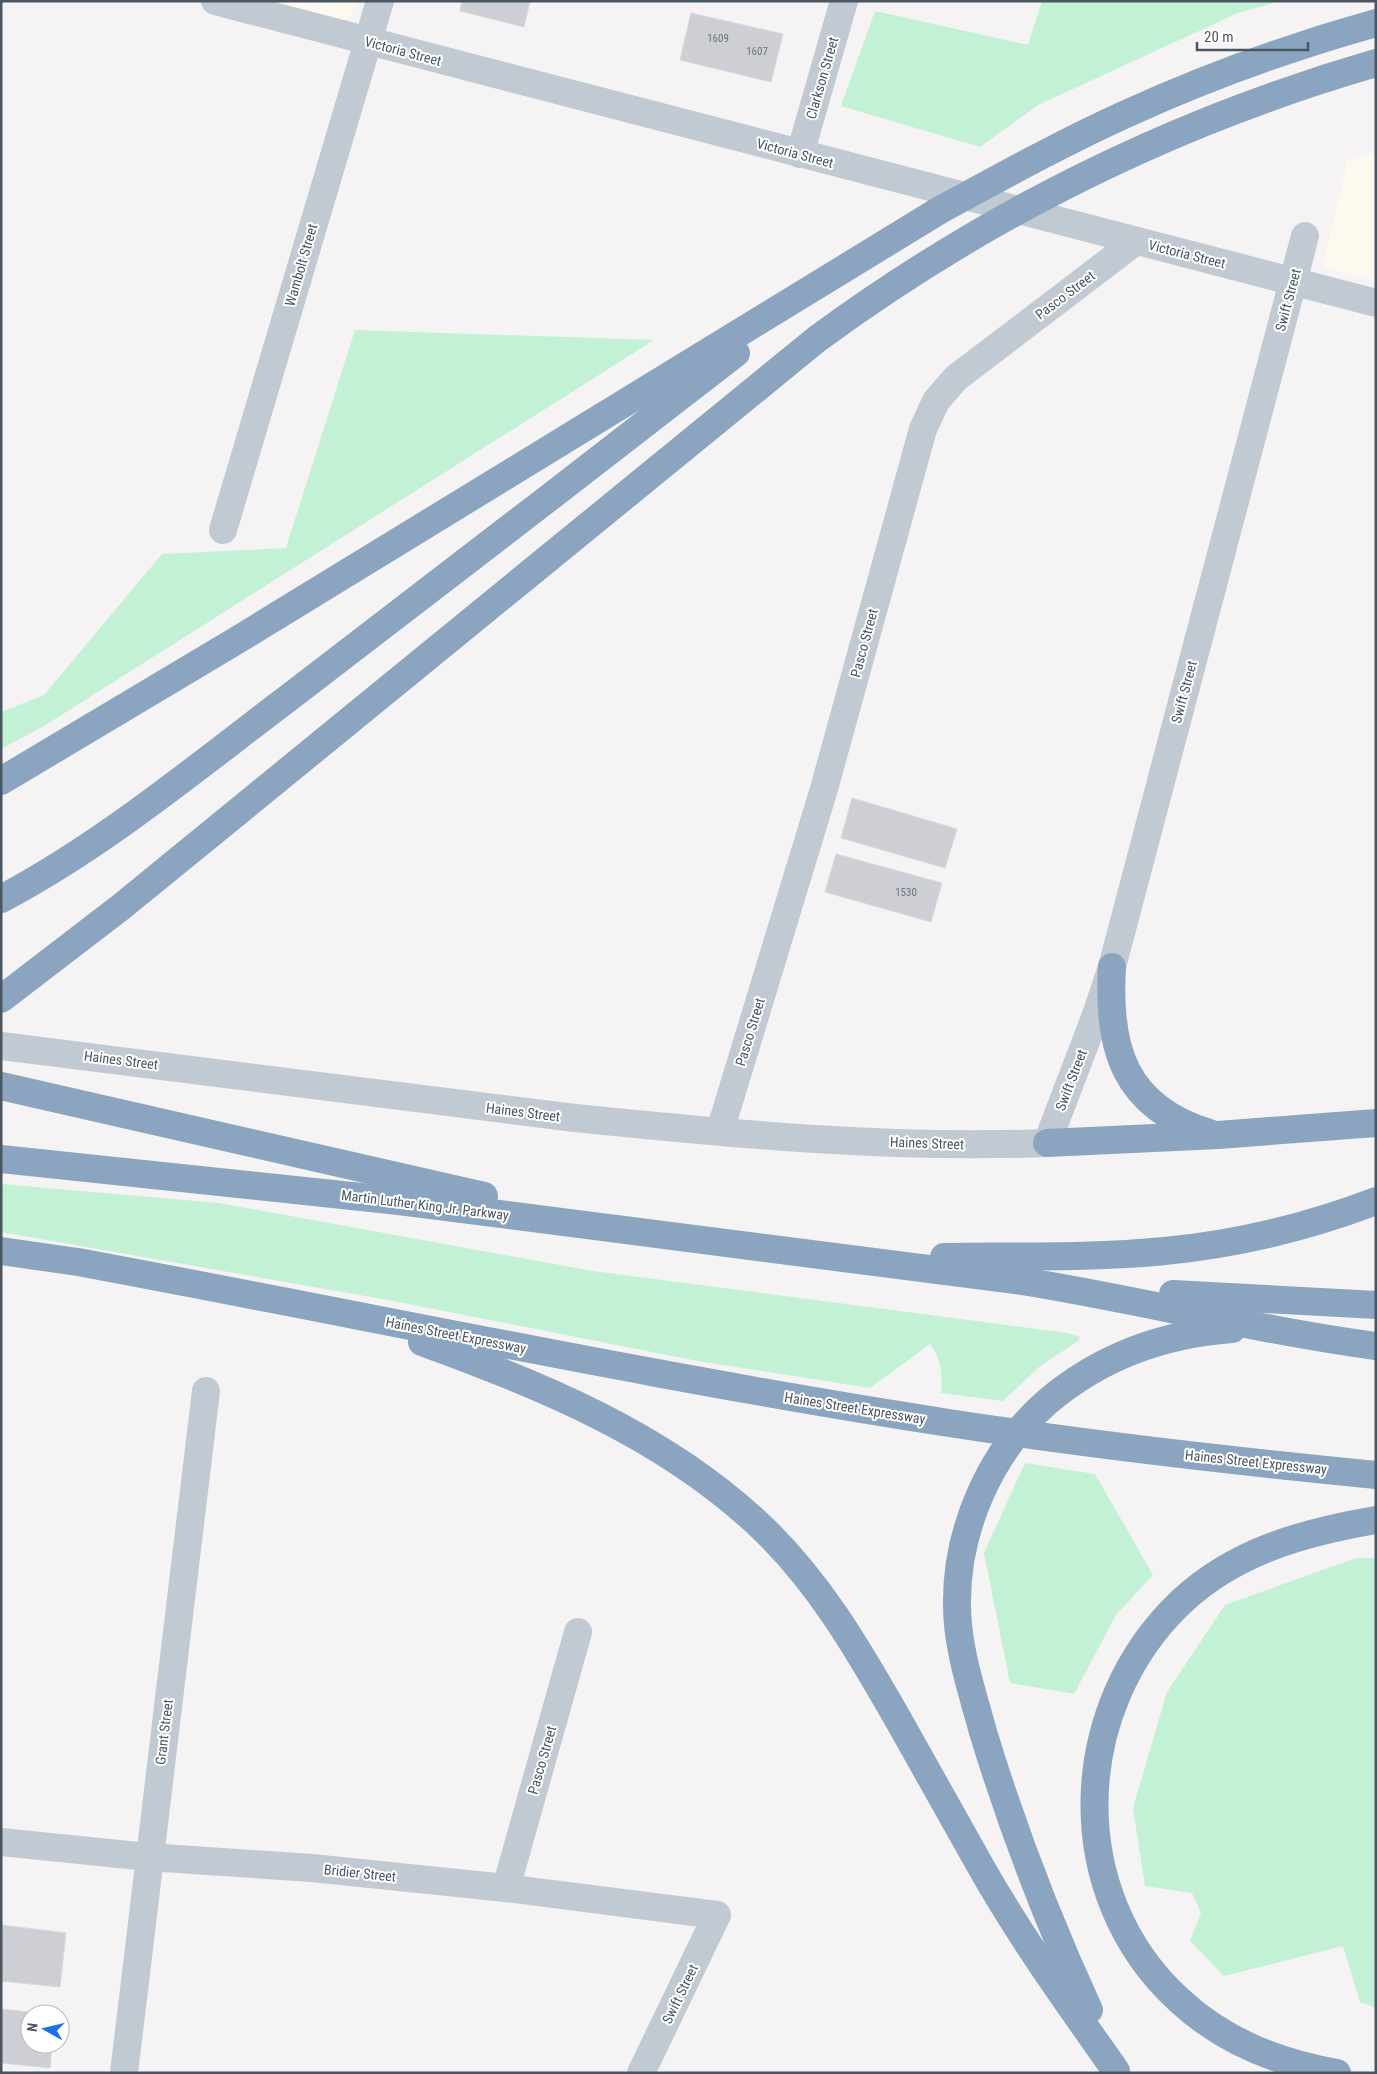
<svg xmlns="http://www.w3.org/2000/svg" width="1377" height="2074" viewBox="0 0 1377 2074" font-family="'Roboto Condensed',sans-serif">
<rect width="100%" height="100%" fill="#f5f3f3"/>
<g fill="#fdf9ef">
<path d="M275,1H355L349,21Z"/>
<path d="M1376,153V281L1322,267L1348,159Z"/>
</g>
<g fill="#c3f1d5">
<path d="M1042,1H1281L1238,13L1038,105L980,147L841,106L875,11L1028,45Z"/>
<path d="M355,330L654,340L44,726L1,749V712L44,695L162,554L286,548Z"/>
<path d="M1,1184L219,1203L593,1271L1068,1333L1080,1337L1078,1341L1039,1367L1003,1401L941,1393C943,1374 941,1359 930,1344L870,1388L698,1361L388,1300L1,1232Z"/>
<path d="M1025,1463L1095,1474L1153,1575L1116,1615L1074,1694L1010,1683L984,1553Z"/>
<path d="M1356,1558H1376V2008L1360,2002L1343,1946L1224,1976L1190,1941L1201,1913L1192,1893L1145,1886L1133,1808L1167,1692L1225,1605Z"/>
</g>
<g fill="#cdcfd5" stroke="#d7d9de">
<path d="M462,1H530L524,27L460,11Z"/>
<path d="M691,13L783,34L771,82L680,60Z"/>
<path d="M852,798L957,829L945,868L841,838Z"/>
<path d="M836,854L942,883L931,922L825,892Z"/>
<path d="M1,1925L66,1933L60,1987L1,1981Z"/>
<path d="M1,2009L48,2014H30V2044H52L50,2068L1,2063Z"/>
</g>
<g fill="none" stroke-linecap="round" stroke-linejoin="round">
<g stroke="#c1cad2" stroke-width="28">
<path d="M215,1L1376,303"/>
<path d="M800,154L844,1"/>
<path d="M223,530L380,1"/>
<path d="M1,1046L575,1118C732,1134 890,1149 1047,1143L1096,1015L1112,967L1305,236"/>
<path d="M720,1131L824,789L923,429L936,401L956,378L1136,241"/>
<path d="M1,1842L148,1857L312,1868L506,1888L717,1915L641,2073"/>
<path d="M506,1888L578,1632"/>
<path d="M124,2073L206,1391"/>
</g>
<g stroke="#8ba5c1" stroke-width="28">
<path d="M1,781L234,642L940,210C1001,177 1062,143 1126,114C1207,77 1290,47 1376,23"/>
<path d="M1,899C105,844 198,766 291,696C440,582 588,468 736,353"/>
<path d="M1112,967C1107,1048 1124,1107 1209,1133"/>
<path d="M1,999L121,907L817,339C987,214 1172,122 1376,63"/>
<path d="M1,1086L484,1196"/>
<path d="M1047,1143L1218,1135L1376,1123"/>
<path d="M1,1159L399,1201L1022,1281C1140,1300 1257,1330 1376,1346"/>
<path d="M1,1251L78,1262C369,1316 657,1378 949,1423C1091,1445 1233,1461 1376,1475"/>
<path d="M944,1257C1017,1256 1092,1258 1165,1251C1237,1244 1308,1227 1376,1201"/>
<path d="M1173,1294L1376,1305"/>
<path d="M422,1342C541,1385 662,1435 756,1522C817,1578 858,1649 899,1721C926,1769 953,1818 981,1867C1021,1938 1069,2004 1116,2071"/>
<path d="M1089,2010C1047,1919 1012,1827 983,1732C972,1691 957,1648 957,1605C956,1530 990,1452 1047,1402C1100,1357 1163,1334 1232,1329"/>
<path d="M1337,2073C1278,2063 1223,2041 1179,2000C1063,1894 1069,1708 1181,1602C1235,1551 1305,1532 1376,1520"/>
</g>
</g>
<g text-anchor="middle" stroke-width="4" stroke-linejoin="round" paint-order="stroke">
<g font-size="11" fill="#6b747e">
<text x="718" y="42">1609</text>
<text x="757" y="55">1607</text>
<text x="906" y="896">1530</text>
</g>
<g font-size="14" fill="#4a5661" stroke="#fff">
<text transform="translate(403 51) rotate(15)" y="5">Victoria Street</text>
<text transform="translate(822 78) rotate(-74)" y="5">Clarkson Street</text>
<text transform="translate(795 153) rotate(15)" y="5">Victoria Street</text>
<text transform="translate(1187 254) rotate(14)" y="5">Victoria Street</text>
<text transform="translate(301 265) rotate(-74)" y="5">Wambolt Street</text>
<text transform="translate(1065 295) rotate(-37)" y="5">Pasco Street</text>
<text transform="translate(1288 300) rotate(-75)" y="5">Swift Street</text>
<text transform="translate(864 643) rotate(-75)" y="5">Pasco Street</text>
<text transform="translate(1184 692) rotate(-75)" y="5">Swift Street</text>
<text transform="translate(750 1032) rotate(-73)" y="5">Pasco Street</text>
<text transform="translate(121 1060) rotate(7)" y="5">Haines Street</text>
<text transform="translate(1071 1080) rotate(-69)" y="5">Swift Street</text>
<text transform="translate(523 1112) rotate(7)" y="5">Haines Street</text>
<text transform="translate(927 1143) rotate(2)" y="5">Haines Street</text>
<text transform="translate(425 1205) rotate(7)" y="5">Martin Luther King Jr. Parkway</text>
<text transform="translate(456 1335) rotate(11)" y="5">Haines Street Expressway</text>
<text transform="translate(855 1408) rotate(9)" y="5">Haines Street Expressway</text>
<text transform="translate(1256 1462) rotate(6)" y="5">Haines Street Expressway</text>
<text transform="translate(164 1732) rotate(-83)" y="5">Grant Street</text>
<text transform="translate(542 1760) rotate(-74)" y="5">Pasco Street</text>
<text transform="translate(360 1873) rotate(6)" y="5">Bridier Street</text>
<text transform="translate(680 1994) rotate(-64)" y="5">Swift Street</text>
</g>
</g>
<rect width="1377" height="2074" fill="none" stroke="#4a5661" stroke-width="5"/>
<g transform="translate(45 2029) rotate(278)"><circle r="24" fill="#ffffff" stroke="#b7bbc0"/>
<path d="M0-4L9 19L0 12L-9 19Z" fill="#1a73e8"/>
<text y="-8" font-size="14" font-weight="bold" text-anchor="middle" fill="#4a5661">N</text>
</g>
<path d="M1197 42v8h111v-8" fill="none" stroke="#4a5661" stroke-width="2.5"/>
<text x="1204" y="42" font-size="15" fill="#4a5661" stroke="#ffffff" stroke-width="4" paint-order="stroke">20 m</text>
</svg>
